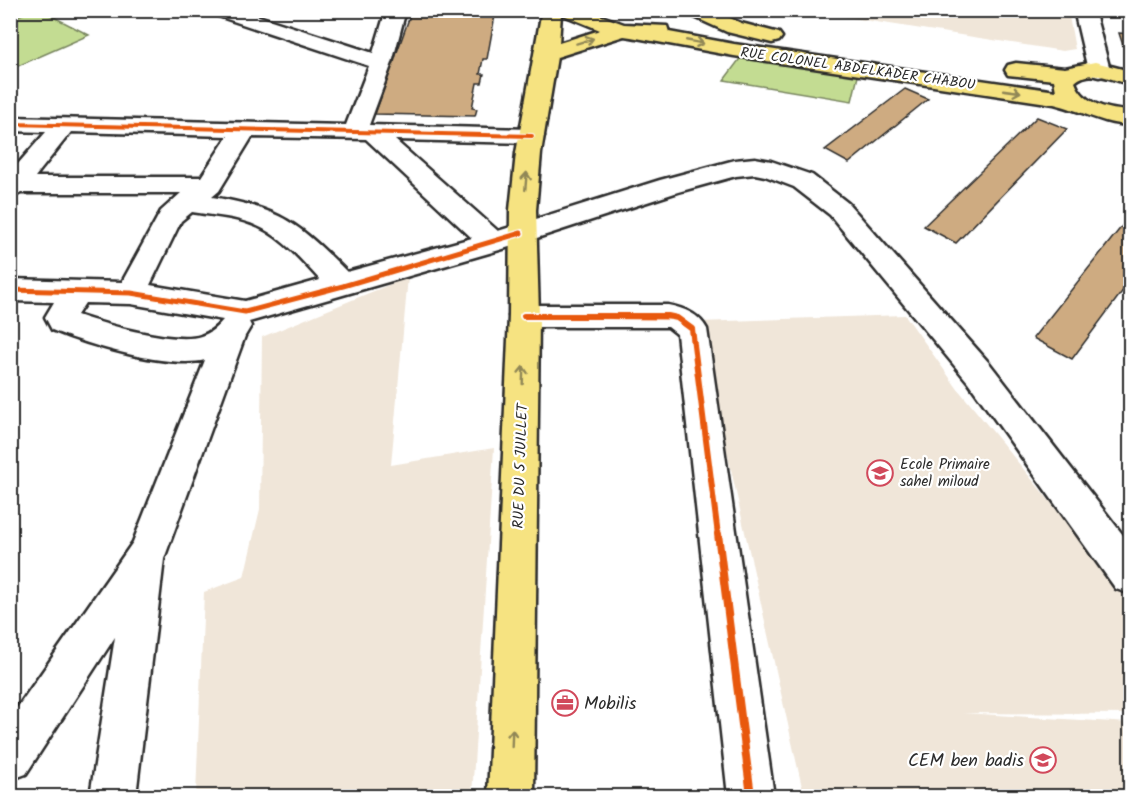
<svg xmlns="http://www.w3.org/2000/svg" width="1141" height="807" viewBox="0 0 1141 807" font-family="Kalam,sans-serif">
<rect width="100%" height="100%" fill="#fff"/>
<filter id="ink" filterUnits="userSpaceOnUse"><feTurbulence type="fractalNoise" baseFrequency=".0167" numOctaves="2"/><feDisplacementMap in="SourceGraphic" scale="12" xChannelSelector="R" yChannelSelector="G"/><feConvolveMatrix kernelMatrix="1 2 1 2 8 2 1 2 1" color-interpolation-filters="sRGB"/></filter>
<g filter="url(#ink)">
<g fill="#f0e6d9">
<path d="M833,11H1068L1075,49L1063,51L838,16Z"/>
<path d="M408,277L391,465L494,448L472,796H196L204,592L244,577L260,509L262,337Z"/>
<path d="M905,315L957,388L1130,599V714L962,713L1130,723V796H804L698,322Z"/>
</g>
<g fill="#c3dc92" stroke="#77845e" stroke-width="1.5">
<path d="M32,10L42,11L89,35L11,69V19Z"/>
<path d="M745,52L860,68L852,101L724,80Z"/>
</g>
<g fill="#ceab81" stroke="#2b2b2b" stroke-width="1.5">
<path d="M412,10H496L487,59H483L480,74H484L482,83H477L472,108L477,109L475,116L375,114Z"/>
<path d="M1119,33L1130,34V64H1129Z"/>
<path d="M905,89L928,99L849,163L825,150Z"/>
<path d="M1037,117L1067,129L956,243L924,226Z"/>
<path d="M1130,216V281L1072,359L1033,338Z"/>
</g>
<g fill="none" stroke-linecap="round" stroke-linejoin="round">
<g stroke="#2b2b2b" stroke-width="5">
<g id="minor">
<path d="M209,10H240L373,53L386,10H406L392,63L369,125L532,129L540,131L544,136L540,141L532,143L395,140L498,231L660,180L735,160L755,158L771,161L812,175L848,203L990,364L1130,544V594L1116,589L968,382L830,215L794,187L765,176L755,174L736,176L678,192L503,249L249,322L251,326L245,336L164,559L136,796H90L115,637L26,774L10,780V718L133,542L205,360C169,369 87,345 52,330L45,317L54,302L10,301V279L122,282L161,211L181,193H21L10,198V173L46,132L10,131V117L346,125L369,66L212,14ZM71,132L228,136L201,177H35ZM252,137L366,139L472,238L347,272C298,223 282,209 212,197L219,191ZM192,212C210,215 229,216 247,222C277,231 300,258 320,280L245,301L150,285L181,221ZM85,303L131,304L223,320C217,327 211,333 201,336C175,345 104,324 77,315Z"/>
<path d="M1074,10H1094L1110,70L1107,75L1099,77L1091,75L1088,70Z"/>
<path d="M524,305H668C684,308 699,314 707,329L774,796H728L677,334L668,327H524L513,324L509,316L513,308Z"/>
</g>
</g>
<g stroke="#2b2b2b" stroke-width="5">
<g id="major">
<path d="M542,10H585L624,24L667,26L669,32L734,44L1056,91L1054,80L1008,75L1005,70L1008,65L1016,63L1065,68L1095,62L1130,71V84C1113,81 1091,67 1075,82C1083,104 1109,110 1130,111V125C1102,124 1080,110 1054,104L734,56L631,37L624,36L557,57L541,153L536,210L539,316L534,796H488L509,316L510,210L516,153ZM561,14L600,30L559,43Z"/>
<path d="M712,10L741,23L779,33L782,37L779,41L772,43L727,32L690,15L687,11Z"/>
</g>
</g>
<use href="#minor" fill="#fff" fill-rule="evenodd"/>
<use href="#major" fill="#f6e381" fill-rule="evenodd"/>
<g stroke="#fff" stroke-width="6">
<path id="cycleway-far3" d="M10,124L532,136"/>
</g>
<g stroke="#fff" stroke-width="8">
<g id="cycleway-far2">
<path d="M10,290L131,293L245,312L343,286L521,233"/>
<path d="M524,316L672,317"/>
</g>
</g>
<g stroke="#fff" stroke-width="10">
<path id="cycleway-far1" d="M524,316H668L677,318L692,329L718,535"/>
</g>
<g stroke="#fff" stroke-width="11">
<path id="cycleway" d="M718,534L751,796"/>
</g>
<use href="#cycleway-far3" stroke="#e8590c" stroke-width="4"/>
<use href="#cycleway-far2" stroke="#e8590c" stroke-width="5"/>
<use href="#cycleway-far1" stroke="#e8590c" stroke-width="6"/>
<use href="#cycleway" stroke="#e8590c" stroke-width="8"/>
</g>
<defs><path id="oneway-shaft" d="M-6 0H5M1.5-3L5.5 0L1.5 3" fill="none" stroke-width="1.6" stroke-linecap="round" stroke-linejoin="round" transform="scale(1.5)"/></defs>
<g stroke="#908756">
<use href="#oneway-shaft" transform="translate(585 41) rotate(-17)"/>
<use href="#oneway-shaft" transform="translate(695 42) rotate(11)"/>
<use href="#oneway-shaft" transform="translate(1012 91) rotate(8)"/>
<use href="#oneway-shaft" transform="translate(526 181) rotate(-85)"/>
<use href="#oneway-shaft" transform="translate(523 375) rotate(-88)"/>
<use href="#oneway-shaft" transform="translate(512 738) rotate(-88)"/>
</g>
</g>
<defs>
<g id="school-ring" transform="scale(1.35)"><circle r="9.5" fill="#fff" stroke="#d1495b" stroke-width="1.5"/><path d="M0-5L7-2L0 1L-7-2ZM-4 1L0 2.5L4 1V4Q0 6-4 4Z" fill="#d1495b"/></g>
<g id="office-ring" transform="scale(1.35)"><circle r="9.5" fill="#fff" stroke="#d1495b" stroke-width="1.5"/><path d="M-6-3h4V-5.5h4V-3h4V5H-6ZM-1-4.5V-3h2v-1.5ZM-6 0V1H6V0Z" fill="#d1495b"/></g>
</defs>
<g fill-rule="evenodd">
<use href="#school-ring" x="880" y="473"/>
<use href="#office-ring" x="565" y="703"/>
<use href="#school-ring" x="1043" y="760"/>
</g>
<g text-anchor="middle" stroke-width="4.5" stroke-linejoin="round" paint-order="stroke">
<g font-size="14" fill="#2b2b2b" stroke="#fff">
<text transform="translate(858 68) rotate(8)" y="5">RUE COLONEL ABDELKADER CHABOU</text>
</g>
<g font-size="15" fill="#2b2b2b" stroke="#fff" text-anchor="start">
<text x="900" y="469">Ecole Primaire<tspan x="900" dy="17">sahel miloud</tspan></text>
</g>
<g font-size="15" fill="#2b2b2b" stroke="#fff">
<text transform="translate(520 466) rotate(-88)" y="5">RUE DU 5 JUILLET</text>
</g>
<g font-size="18" fill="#2b2b2b" stroke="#fff" text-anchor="start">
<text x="584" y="709">Mobilis</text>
<text x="1024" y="766" text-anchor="end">CEM ben badis</text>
</g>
</g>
<rect width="1141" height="807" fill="none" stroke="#fff" stroke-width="36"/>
<rect x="18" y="18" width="1105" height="771" fill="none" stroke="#2b2b2b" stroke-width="2" filter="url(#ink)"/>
</svg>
